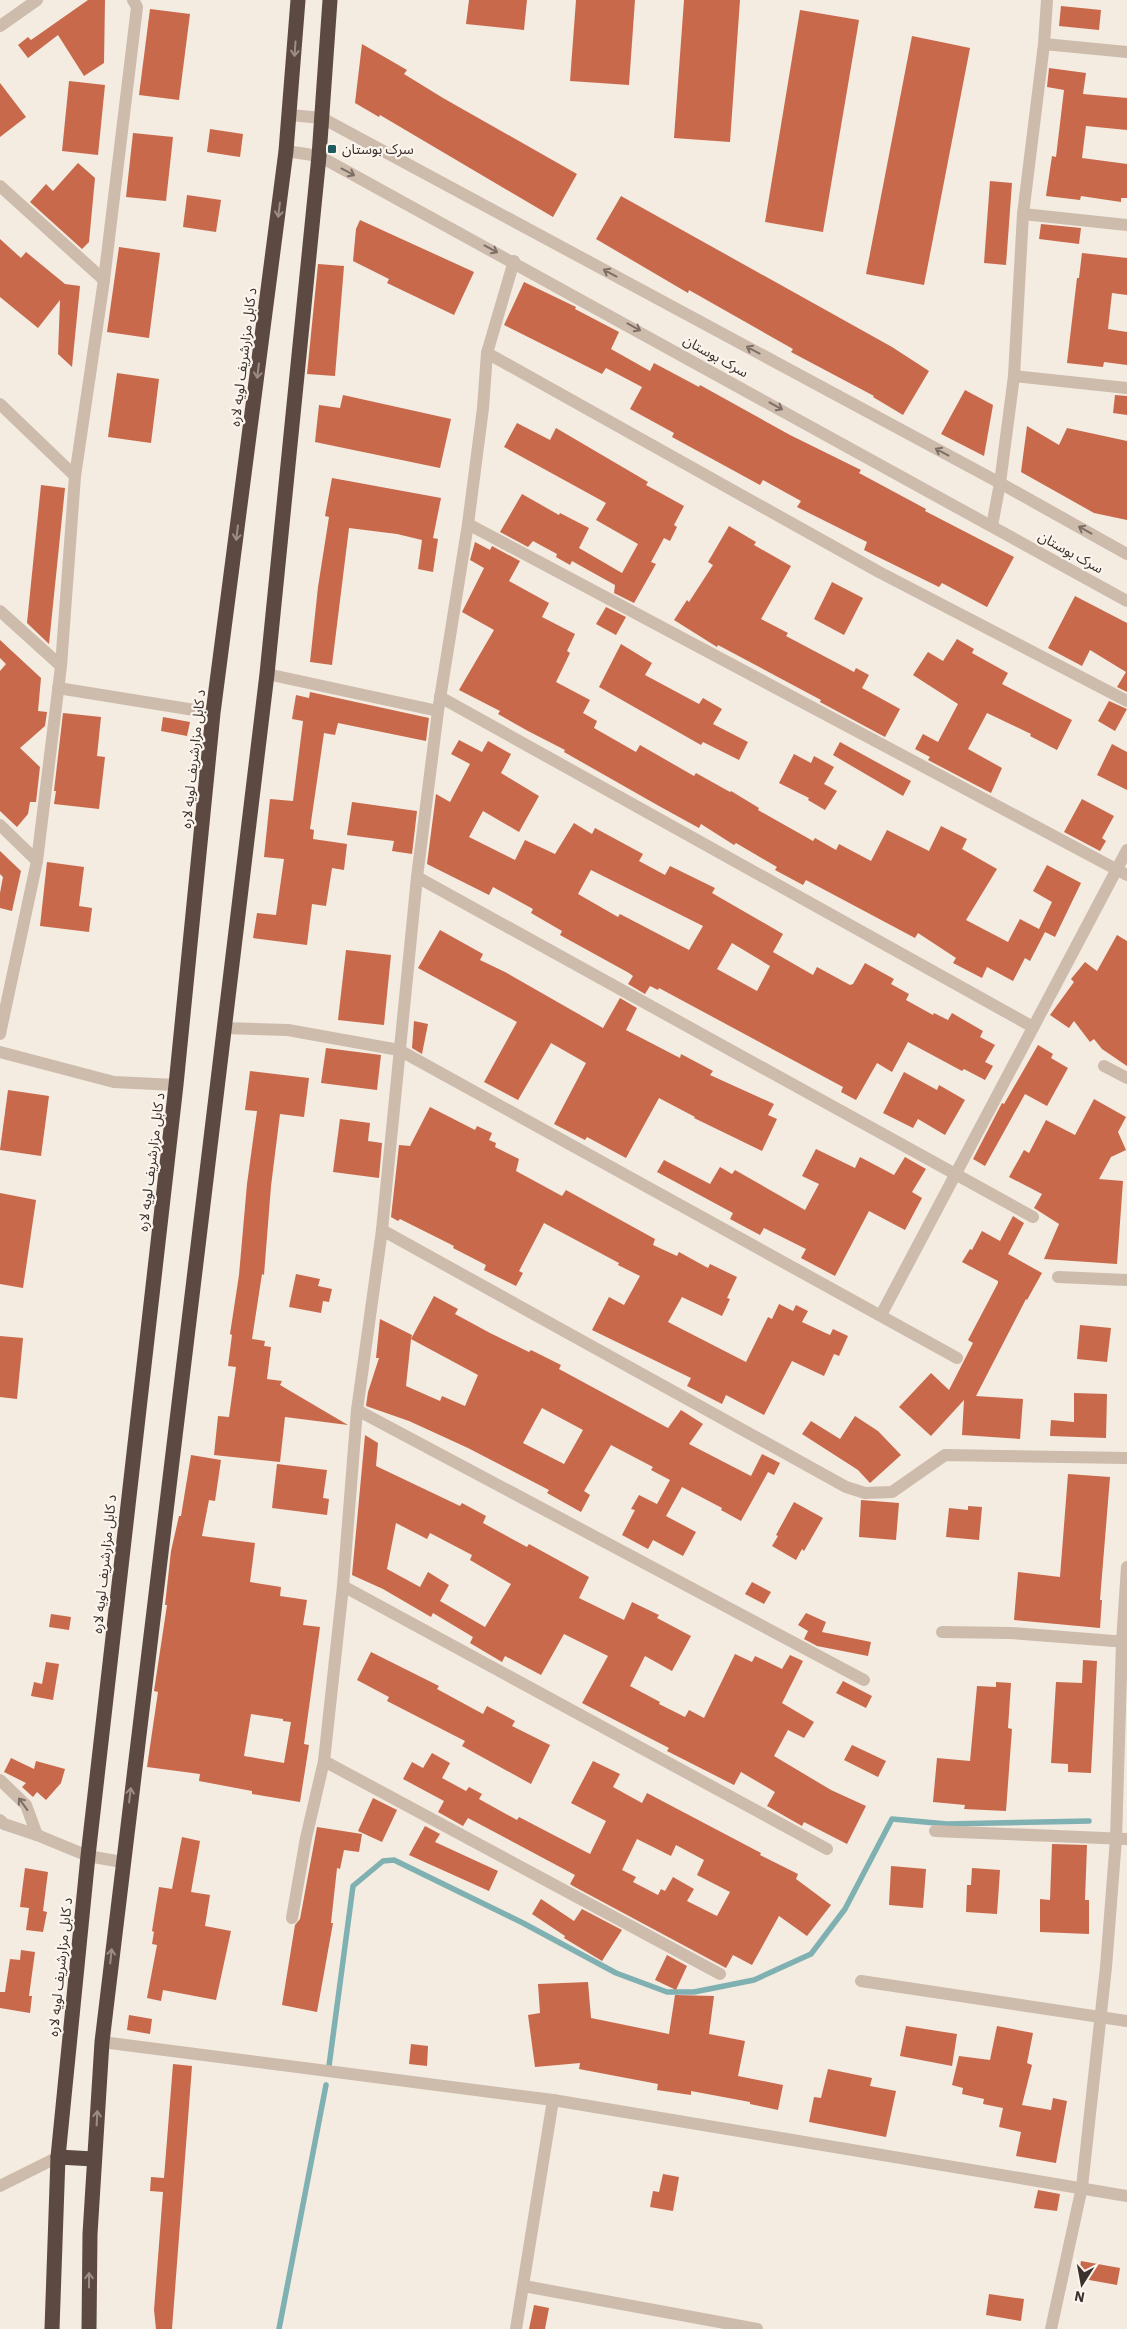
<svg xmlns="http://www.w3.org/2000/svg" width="1127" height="2329" viewBox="0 0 1127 2329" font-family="'IBM Plex Sans','Noto Sans Arabic',sans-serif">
<rect width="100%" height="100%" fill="#f4ebe1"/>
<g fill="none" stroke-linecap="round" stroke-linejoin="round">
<g stroke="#7fb0b2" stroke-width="5.5">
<path d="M329,2066L353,1886L383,1861L394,1860L523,1923L616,1973L667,1992H694L754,1980L811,1954L845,1909L892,1819L947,1824L1089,1821"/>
<path d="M279,2329L326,2085"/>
</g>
</g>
<g fill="#c8694b" fill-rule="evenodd">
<path d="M88,0H105L104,63L84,76L58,35L28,58L18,45L28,37L31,40Z"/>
<path d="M469,0H527L524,30L466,24Z"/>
<path d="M576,0H635L629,85L570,81Z"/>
<path d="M684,0H740L730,142L674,138Z"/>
<path d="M1061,6L1101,10L1099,30L1059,26Z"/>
<path d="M150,9L190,14L179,100L139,95Z"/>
<path d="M800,10L859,20L823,232L765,222Z"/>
<path d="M912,36L970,48L924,285L866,274Z"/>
<path d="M362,44L407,70L404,74L443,98L577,174L553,217L380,115L379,117L355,103Z"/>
<path d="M1049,68L1086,73L1083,94L1127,98V130L1086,126L1082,158L1127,164V198H1121V202L1081,196L1080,200L1046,196L1052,156L1056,157L1064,90L1047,87Z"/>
<path d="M69,81L105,85L98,155L62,151Z"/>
<path d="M0,83L26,117L0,137Z"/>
<path d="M210,129L243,134L240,157L207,152Z"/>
<path d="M133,133L173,137L166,201L126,197Z"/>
<path d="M78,163L95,178L89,242L82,249L30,202L46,184L53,191Z"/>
<path d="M990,181L1012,183L1006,265L984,263Z"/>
<path d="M187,195L221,200L216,232L183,227Z"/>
<path d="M621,196L892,347L929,371L903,415L873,397L874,396L791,352L793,349L689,290L688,293L596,239Z"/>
<path d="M360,220L474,272L454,315L387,283L389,279L353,261L356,229Z"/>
<path d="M1041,224L1081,228L1079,244L1039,239Z"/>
<path d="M0,239L21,258L26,252L65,284L80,286L72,367L58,354L60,300L38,328L0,297Z"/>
<path d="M119,247L160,253L149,338L107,332Z"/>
<path d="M1082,253L1127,258V295L1112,293L1108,329L1127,332V365L1104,362L1103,367L1067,363L1077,278H1079Z"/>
<path d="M318,264L344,266L335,376L307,374Z"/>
<path d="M524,282L576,307L575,309L619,332L611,349L650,371L654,363L699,387L700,385L790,435L861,470L859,473L926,509L925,511L1014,557L987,607L942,583L939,587L864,550L867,542L797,507L801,501L763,480L760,485L672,437L674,433L630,409L642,387L606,368L602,374L504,325Z"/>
<path d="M117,373L159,379L151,443L108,437Z"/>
<path d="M965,390L993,405L984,456L941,434Z"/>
<path d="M343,395L451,419L440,468L315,442L319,405L340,408Z"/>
<path d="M1115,395L1127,396V415L1113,413Z"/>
<path d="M517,423L550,440L556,428L648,482L646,485L684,506L674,525L677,527L670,541L664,538L651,562L656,564L634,603L614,593L615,585L572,561L570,565L556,557L557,554L533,541L528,547L500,532L522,494L559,515L560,513L589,528L579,548L622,573L638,544L596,520L606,503L504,447Z"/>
<path d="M1027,426L1059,445L1067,428L1127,441V520L1094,513L1021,472Z"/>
<path d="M332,478L441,498L433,538L438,539L433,572L418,569L422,540L397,534L349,528L332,665L310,662L318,587L329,517L325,516Z"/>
<path d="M41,485L65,488L49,644L27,623Z"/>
<path d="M729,526L756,542L754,545L791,566L761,619L788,633L786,636L854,672L856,668L869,675L862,688L900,709L885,737L820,702L821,700L718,645L717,647L674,620L687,600L689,602L713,565L708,562Z"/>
<path d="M475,542L490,550L492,546L520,561L509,581L549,603L542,617L575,634L567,651L570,653L556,682L590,700L583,713L597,721L594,728L636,752L640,745L694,776L696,773L730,792L731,791L759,808L758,810L813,841L815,838L836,850L839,844L871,861L887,830L929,851L941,826L967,839L962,849L997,869L966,920L1008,942L1020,919L1039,929L1052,902L1033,891L1047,865L1081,883L1055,937L1045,932L1030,961L1025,958L1013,981L987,967L982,978L953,963L956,958L918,933L915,938L806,880L803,885L775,870L777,867L736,843L734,845L701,824L699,828L659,806L564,752L565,750L528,731L498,714L500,711L459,690L494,630L462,612L484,568L470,560Z"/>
<path d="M832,582L863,598L844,635L814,619Z"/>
<path d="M1075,596L1127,623V692L1117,687L1126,672L1090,650L1082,666L1048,648Z"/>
<path d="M606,607L626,617L616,635L596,624Z"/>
<path d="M957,639L974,649L972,653L1008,673L1002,684L1072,720L1057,750L1030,736L1031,734L987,713L968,749L1002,768L991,793L928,760L930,757L915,749L923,734L938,742L958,704L913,675L928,652L943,661Z"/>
<path d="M0,640L41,678L38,711L47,712L45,726L20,748L40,767L36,802H30L28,814L17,827L0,811V671L6,664L0,658Z"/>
<path d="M621,644L652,663L645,675L699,704L703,698L722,709L713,724L748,742L739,760L703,742L701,745L599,687Z"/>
<path d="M310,692L429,718L426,741L338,723L335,735L324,733L310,829L314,830L313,839L347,844L344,870L332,868L326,906L312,904L307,945L253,938L257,913L276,915L284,859L264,857L270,799L293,801L303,721L292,719L296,695L309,698Z"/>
<path d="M1109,701L1127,709L1115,731L1098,721Z"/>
<path d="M63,713L101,717L97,756L105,757L99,809L54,804L56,791H54Z"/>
<path d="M163,717L190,722L187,736L161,731Z"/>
<path d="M459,740L482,752L488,741L511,754L501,773L539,796L519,832L483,811L469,837L515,860L525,840L555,854L574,823L592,834L595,828L643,854L639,861L665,875L670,866L715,888L712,893L783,934L773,952L813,975L817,967L850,985L853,984L865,963L894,979L891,984L909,994L906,1000L933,1015L934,1013L948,1020L952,1013L983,1031L980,1037L995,1045L985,1062L993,1066L985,1080L964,1069L962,1071L908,1042L892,1072L877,1063L856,1100L841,1092L843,1087L659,988L658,990L650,986L645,994L628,984L633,976L629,973L560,935L562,931L531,913L533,909L493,887L489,895L427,864L436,794L450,802L470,764L451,754ZM591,870L703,926L689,950L620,914L618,917L578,894ZM732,943L770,966L757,991L717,969Z"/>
<path d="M840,742L911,781L903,796L833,755Z"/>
<path d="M1112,744L1127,752V790L1097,775Z"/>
<path d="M794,754L811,763L814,756L834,767L824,784L837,791L825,810L808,800L809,798L779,783Z"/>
<path d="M1082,799L1114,816L1102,838L1106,841L1100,851L1064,832Z"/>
<path d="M352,802L417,811L412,854L392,851L394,841L347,835Z"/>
<path d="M0,851L21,871L12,911L0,908V893L3,877L0,874Z"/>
<path d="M47,862L84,867L79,906L92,908L89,932L40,926Z"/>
<path d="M440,930L483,954L480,960L505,972L603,1028L620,998L637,1008L626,1030L680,1058L681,1054L713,1071L710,1075L774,1104L768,1115L777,1119L762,1151L694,1118L695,1117L659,1098L626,1158L587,1137L585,1140L554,1124L586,1063L551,1043L518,1100L484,1082L517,1022L418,968Z"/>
<path d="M1117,935L1127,941V1066L1102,1049L1094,1039L1090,1042L1074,1021L1069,1028L1050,1015L1074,982L1071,979L1085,962L1097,971Z"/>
<path d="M346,950L391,955L384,1025L338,1020Z"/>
<path d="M414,1021L428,1024L422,1054L412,1048Z"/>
<path d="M1038,1045L1053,1054L1051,1058L1068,1068L1047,1106L1025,1094L985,1166L973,1159L1002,1103L1004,1104Z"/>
<path d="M326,1048L381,1055L377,1090L321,1083Z"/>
<path d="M250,1071L309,1078L304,1117L280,1114L271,1186L264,1275L262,1274L252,1339L265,1341L264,1346L271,1347L267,1379L282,1381L280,1385L348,1425L285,1417L280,1462L214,1455L218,1416L229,1417L236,1367L228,1366L232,1335L230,1334L239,1275L247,1184L257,1111L245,1110Z"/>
<path d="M904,1072L937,1090L939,1085L965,1100L945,1135L918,1119L913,1128L883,1113Z"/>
<path d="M8,1090L49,1096L41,1156L0,1150Z"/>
<path d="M1094,1099L1126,1117L1118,1132L1126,1150L1111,1157L1099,1179L1123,1181L1117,1264L1044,1259L1059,1224L1034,1208L1042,1194L1009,1177L1024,1150L1029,1153L1046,1120L1075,1135Z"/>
<path d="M430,1107L475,1130L477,1126L492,1133L489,1140L496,1143L495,1147L519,1159L516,1171L562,1196L566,1190L655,1239L653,1245L677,1256L679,1252L708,1268L710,1264L737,1277L727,1298L730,1299L722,1316L682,1297L668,1322L746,1362L768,1317L772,1319L779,1304L793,1311L796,1305L808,1311L802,1322L830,1335L833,1329L848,1336L839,1356L834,1354L824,1376L792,1361L764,1415L726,1395L722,1404L687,1386L691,1378L592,1330L609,1297L624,1305L640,1276L618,1265L619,1263L544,1223L519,1271L523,1273L516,1286L484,1270L486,1265L453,1248L454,1246L400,1219L398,1221L391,1217L399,1145L410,1146Z"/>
<path d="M340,1119L370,1123L368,1141L382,1143L379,1178L333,1172Z"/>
<path d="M816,1149L855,1168L860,1157L894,1175L905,1157L926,1169L912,1192L922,1198L905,1230L869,1211L835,1276L801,1258L806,1249L764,1228L760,1235L730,1219L733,1213L657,1172L664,1160L710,1184L720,1167L732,1174L735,1170L805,1210L819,1184L802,1176Z"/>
<path d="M0,1193L36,1200L23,1288L0,1284Z"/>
<path d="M1013,1216L1024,1223L1008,1254L1042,1273L1027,1300L1026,1299L976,1396L1023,1399L1020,1439L962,1435L964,1400L931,1436L899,1407L931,1373L949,1390L973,1343L968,1340L998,1283V1281L962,1262L970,1249L972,1250L982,1231L1000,1241Z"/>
<path d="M296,1274L320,1279L318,1286L332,1289L329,1302L323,1301L321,1313L289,1307Z"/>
<path d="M434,1296L458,1309L455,1314L490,1333L529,1352L531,1350L561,1365L559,1369L668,1428L681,1410L703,1424L689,1444L751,1476L762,1454L780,1463L774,1475L768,1472L741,1521L721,1510L722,1508L682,1487L666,1516L696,1532L683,1556L653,1540L648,1549L622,1535L635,1510L631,1509L639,1495L657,1504L670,1480L651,1470L653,1467L611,1445L584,1491L590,1495L581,1512L547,1493L549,1490L468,1448L409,1421L366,1406L368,1392L379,1358H376L380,1319L412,1335L411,1339ZM411,1339L478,1375L465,1406L442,1396L440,1401L406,1386ZM542,1408L583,1430L564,1464L523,1443Z"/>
<path d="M1080,1325L1111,1328L1107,1362L1077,1359Z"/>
<path d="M0,1336L23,1338L17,1399L0,1397Z"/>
<path d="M1074,1393L1107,1394L1106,1438L1050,1436L1051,1420L1074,1422Z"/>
<path d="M855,1416L878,1431L901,1455L870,1483L858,1470L802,1434L811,1421L840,1439Z"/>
<path d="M365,1435L378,1443L376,1466L460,1506L462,1503L486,1516L483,1523L527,1547L529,1544L589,1577L579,1598L624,1620L632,1602L659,1615L657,1618L691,1636L672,1671L645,1656L630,1686L660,1702L659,1704L685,1717L689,1710L704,1718L735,1654L752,1662L755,1656L782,1669L790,1655L803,1661L782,1703L814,1722L804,1738L788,1730L774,1756L831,1790L866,1806L847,1844L804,1822L802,1826L767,1806L775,1792L741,1772L734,1785L667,1751L669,1748L582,1703L608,1656L564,1634L541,1675L505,1656L502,1662L470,1643L473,1637L433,1613L431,1617L383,1589L352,1575ZM396,1523L427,1539L430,1533L472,1555L470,1560L511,1584L485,1627L440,1601L449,1585L428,1572L420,1587L387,1569Z"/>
<path d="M191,1455L221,1460L215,1501L209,1500L202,1536L255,1543L250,1582L281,1587L280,1596L307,1600L303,1625L320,1627L304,1744L309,1745L300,1802L252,1794V1791L199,1781L200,1774L147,1767L158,1692L154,1691L167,1605H165L171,1551L179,1516H181ZM251,1714L283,1719V1721L291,1722L284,1763L244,1756Z"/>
<path d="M277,1464L327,1470L323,1498L329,1499L327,1515L272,1508Z"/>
<path d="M1068,1474L1110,1477L1100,1600H1102L1100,1628L1014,1620L1018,1572L1060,1577Z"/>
<path d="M861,1500L899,1503L896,1540L859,1537Z"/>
<path d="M794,1502L823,1518L804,1551L802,1549L796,1560L772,1546L778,1536L776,1535Z"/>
<path d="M968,1506L982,1507L979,1540L946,1537L949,1508L968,1510Z"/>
<path d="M752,1582L771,1592L764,1604L745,1594Z"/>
<path d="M806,1613L826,1622L822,1632L871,1642L868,1656L817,1646L804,1639L808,1631L798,1625Z"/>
<path d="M51,1614L71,1617L69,1630L49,1627Z"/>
<path d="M371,1652L439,1686L437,1689L483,1714L487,1706L515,1721L512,1726L550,1745L531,1784L462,1746L465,1741L387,1701L389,1697L357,1680Z"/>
<path d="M1083,1660L1097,1661L1091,1773L1068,1772V1764L1051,1763L1056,1682L1082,1683Z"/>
<path d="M46,1662L59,1664L53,1700L31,1696L34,1682L42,1684Z"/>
<path d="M843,1681L872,1696L866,1708L836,1693Z"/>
<path d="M996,1682L1011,1683L1008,1728L1012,1729L1006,1811L964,1809L965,1805L933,1802L937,1758L970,1761L977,1686L996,1687Z"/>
<path d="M852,1745L886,1761L878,1777L844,1760Z"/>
<path d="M432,1753L450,1763L442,1778L466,1791L469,1787L482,1794L479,1799L517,1820L519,1817L590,1854L606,1821L571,1803L593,1761L620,1774L613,1787L642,1803L647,1793L761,1853L760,1855L798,1874L796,1879L831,1905L807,1936L779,1916L752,1965L733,1955L726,1968L573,1886L570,1884L575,1875L468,1818L463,1826L438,1812L444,1801L403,1779L412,1762L423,1768ZM637,1839L671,1856L676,1845L704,1860L697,1875L730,1892L717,1916L687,1901L694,1889L673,1877L665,1891L661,1889L658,1895L633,1882L636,1877L622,1870Z"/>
<path d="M11,1758L34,1769L36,1761L65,1769L61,1783L46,1800L37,1792L33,1797L22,1787L26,1783L4,1772Z"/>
<path d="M373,1798L397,1810L382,1842L358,1831Z"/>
<path d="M425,1826L440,1834L435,1842L498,1871L489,1891L409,1855Z"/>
<path d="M317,1827L362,1834L359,1852L344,1850L340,1869L337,1868L331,1923H333L317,2012L282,2005L295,1925L300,1919Z"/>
<path d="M182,1837L200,1841L191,1892L210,1895L205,1926L231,1931L216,2000L163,1990L161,2001L147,1998L157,1945L152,1944L154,1932L152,1931L159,1887L172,1889Z"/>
<path d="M1052,1844L1087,1845L1085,1900H1089V1934L1040,1932V1899L1050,1900Z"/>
<path d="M891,1866L926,1869L923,1908L889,1905Z"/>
<path d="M25,1868L48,1872L43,1911L47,1912L43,1932L26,1930L29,1908L20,1907Z"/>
<path d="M972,1868L1000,1870L997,1914L966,1912L967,1885H971Z"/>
<path d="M541,1899L574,1921L582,1909L622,1930L602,1961L564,1938L565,1936L532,1914Z"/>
<path d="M21,1950L35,1952L29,1996H32L30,2013L0,2008V1992H5L10,1959L20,1960Z"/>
<path d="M667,1955L687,1966L676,1990L655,1980Z"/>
<path d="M588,1982L591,2018L669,2034L675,1995L714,1996L709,2034L745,2041L738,2076L783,2085L778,2110L750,2104V2102L691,2091V2095L657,2090L658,2084L579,2069L580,2063L535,2067L528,2015L540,2013L538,1984Z"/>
<path d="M129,2015L152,2019L150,2034L127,2030Z"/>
<path d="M906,2026L957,2034L952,2066L900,2056Z"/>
<path d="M997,2026L1033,2033L1027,2063L1032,2065L1022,2105L1051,2110L1053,2098L1067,2101L1056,2163L1016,2156L1021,2132L999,2127L1003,2108L983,2104L984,2099L962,2094L963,2088L952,2085L959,2056L990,2060Z"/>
<path d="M411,2044L428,2046L427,2066L409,2064Z"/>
<path d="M173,2064L192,2066L172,2329H156L154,2310L163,2192L150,2191L151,2177L164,2178Z"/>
<path d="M828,2069L872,2078L870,2086L896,2091L886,2137L809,2122L814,2097L821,2098Z"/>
<path d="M663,2174L679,2177L673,2211L650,2207L653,2191L659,2192Z"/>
<path d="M1038,2190L1060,2194L1057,2211L1034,2208Z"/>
<path d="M1081,2261L1120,2268L1117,2285L1078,2278Z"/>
<path d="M989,2294L1024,2299L1021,2321L986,2315Z"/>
<path d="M534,2305L549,2308L545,2329H529Z"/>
</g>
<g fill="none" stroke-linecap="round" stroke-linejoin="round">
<g stroke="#cdbbac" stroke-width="12">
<path d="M0,26L37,0"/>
<path d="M1044,44L1127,52"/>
<path d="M290,115L322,118L1000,483L1127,554"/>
<path d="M286,151L319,156L1127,601"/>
<path d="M0,186L104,280"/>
<path d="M1023,214L1127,225"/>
<path d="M487,353L879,572L1127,701"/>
<path d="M1014,376L1127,388"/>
<path d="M0,404L75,476"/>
<path d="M468,524L1127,875"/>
<path d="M992,526L1000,483L1014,376L1023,214L1044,44L1047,0"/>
<path d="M0,611L61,666"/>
<path d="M267,674L438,711"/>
<path d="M58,688L213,713"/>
<path d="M440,697L1033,1027"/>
<path d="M0,825L37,861"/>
<path d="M417,877L1033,1217"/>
<path d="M224,1028L288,1030L399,1050L957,1358"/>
<path d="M0,1034L37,861L61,666L75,476L104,280L137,7L133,0"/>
<path d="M0,1052L114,1082L176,1085"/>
<path d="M1104,1066L1127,1078"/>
<path d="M382,1230L846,1487L865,1493L892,1492L945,1455L1127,1458"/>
<path d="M1058,1277L1127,1280"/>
<path d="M881,1315L1127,850"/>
<path d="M357,1410L864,1680"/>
<path d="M343,1586L827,1849"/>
<path d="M942,1632L1011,1633L1127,1642"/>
<path d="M324,1761L720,1974"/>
<path d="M0,1780L26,1805L37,1835"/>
<path d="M0,1820L4,1824L37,1835L88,1856L122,1862"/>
<path d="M935,1831L1127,1839"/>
<path d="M292,1918L306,1838L324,1761L343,1586L357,1410L382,1230L417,877L438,711L468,524L483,408L487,353L514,261"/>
<path d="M861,1981L1127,2021"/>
<path d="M102,2042L553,2100L1127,2196"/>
<path d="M0,2186L58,2157"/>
<path d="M524,2286L757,2329"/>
<path d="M516,2329L553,2100"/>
<path d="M1051,2329L1082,2187L1106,1967L1116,1839L1122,1642L1127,1567"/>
</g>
<g stroke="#5c4a42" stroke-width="15">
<path d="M58,2157L94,2159"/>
<path d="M52,2329L58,2157L88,1856L176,1085L213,713L286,151L298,0"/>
<path d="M89,2329L90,2234L102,2042L267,674L319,156L330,0"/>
</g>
</g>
<defs><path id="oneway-shaft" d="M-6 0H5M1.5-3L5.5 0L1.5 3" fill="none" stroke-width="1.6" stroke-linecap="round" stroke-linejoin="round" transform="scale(1.25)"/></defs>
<g stroke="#9c8e87">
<use href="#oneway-shaft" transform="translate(295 49) rotate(94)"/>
<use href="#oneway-shaft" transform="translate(279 210) rotate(97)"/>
<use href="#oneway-shaft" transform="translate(258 371) rotate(97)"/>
<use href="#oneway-shaft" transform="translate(237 533) rotate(97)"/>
<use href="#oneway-shaft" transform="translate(130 1795) rotate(-83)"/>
<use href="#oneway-shaft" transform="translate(111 1956) rotate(-84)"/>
<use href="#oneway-shaft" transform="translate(97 2118) rotate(-87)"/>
<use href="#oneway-shaft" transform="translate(89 2280) rotate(-90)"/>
</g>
<g stroke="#7d6f65">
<use href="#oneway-shaft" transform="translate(348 172) rotate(28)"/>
<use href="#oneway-shaft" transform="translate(491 249) rotate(28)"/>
<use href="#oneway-shaft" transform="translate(610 273) rotate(-152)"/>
<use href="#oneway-shaft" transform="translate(634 327) rotate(29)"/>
<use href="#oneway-shaft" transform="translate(753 350) rotate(-152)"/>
<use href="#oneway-shaft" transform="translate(776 406) rotate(29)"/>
<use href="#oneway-shaft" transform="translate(942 452) rotate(-152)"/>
<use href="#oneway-shaft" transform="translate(1085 530) rotate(-151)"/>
<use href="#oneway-shaft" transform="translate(23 1804) rotate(-126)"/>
</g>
<rect fill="#1f5a5e" stroke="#fbf5ee" stroke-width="2" x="327" y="144" width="10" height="10" rx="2.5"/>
<g text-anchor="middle" stroke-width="4.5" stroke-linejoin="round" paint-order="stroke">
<g font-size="14" fill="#3b302b" stroke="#fbf5ee" text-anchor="start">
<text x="342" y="154">سرک بوستان</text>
</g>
<g font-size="14" fill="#3b302b" stroke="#fbf5ee">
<text transform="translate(716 356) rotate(29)" y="5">سرک بوستان</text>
<text transform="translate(243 357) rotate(-83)" y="5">د کابل مزارشریف لویه لاره</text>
<text transform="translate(1071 552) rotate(29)" y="5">سرک بوستان</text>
<text transform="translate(193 759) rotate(-84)" y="5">د کابل مزارشریف لویه لاره</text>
<text transform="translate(151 1162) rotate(-83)" y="5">د کابل مزارشریف لویه لاره</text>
<text transform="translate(104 1564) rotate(-84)" y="5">د کابل مزارشریف لویه لاره</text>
<text transform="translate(60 1967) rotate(-84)" y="5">د کابل مزارشریف لویه لاره</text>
</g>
</g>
<g transform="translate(1082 2284) rotate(191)" stroke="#fbf5ee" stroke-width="4" paint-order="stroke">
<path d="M0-4L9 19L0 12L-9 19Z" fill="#3b302b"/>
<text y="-8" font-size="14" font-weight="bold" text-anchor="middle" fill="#3b302b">N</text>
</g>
</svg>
